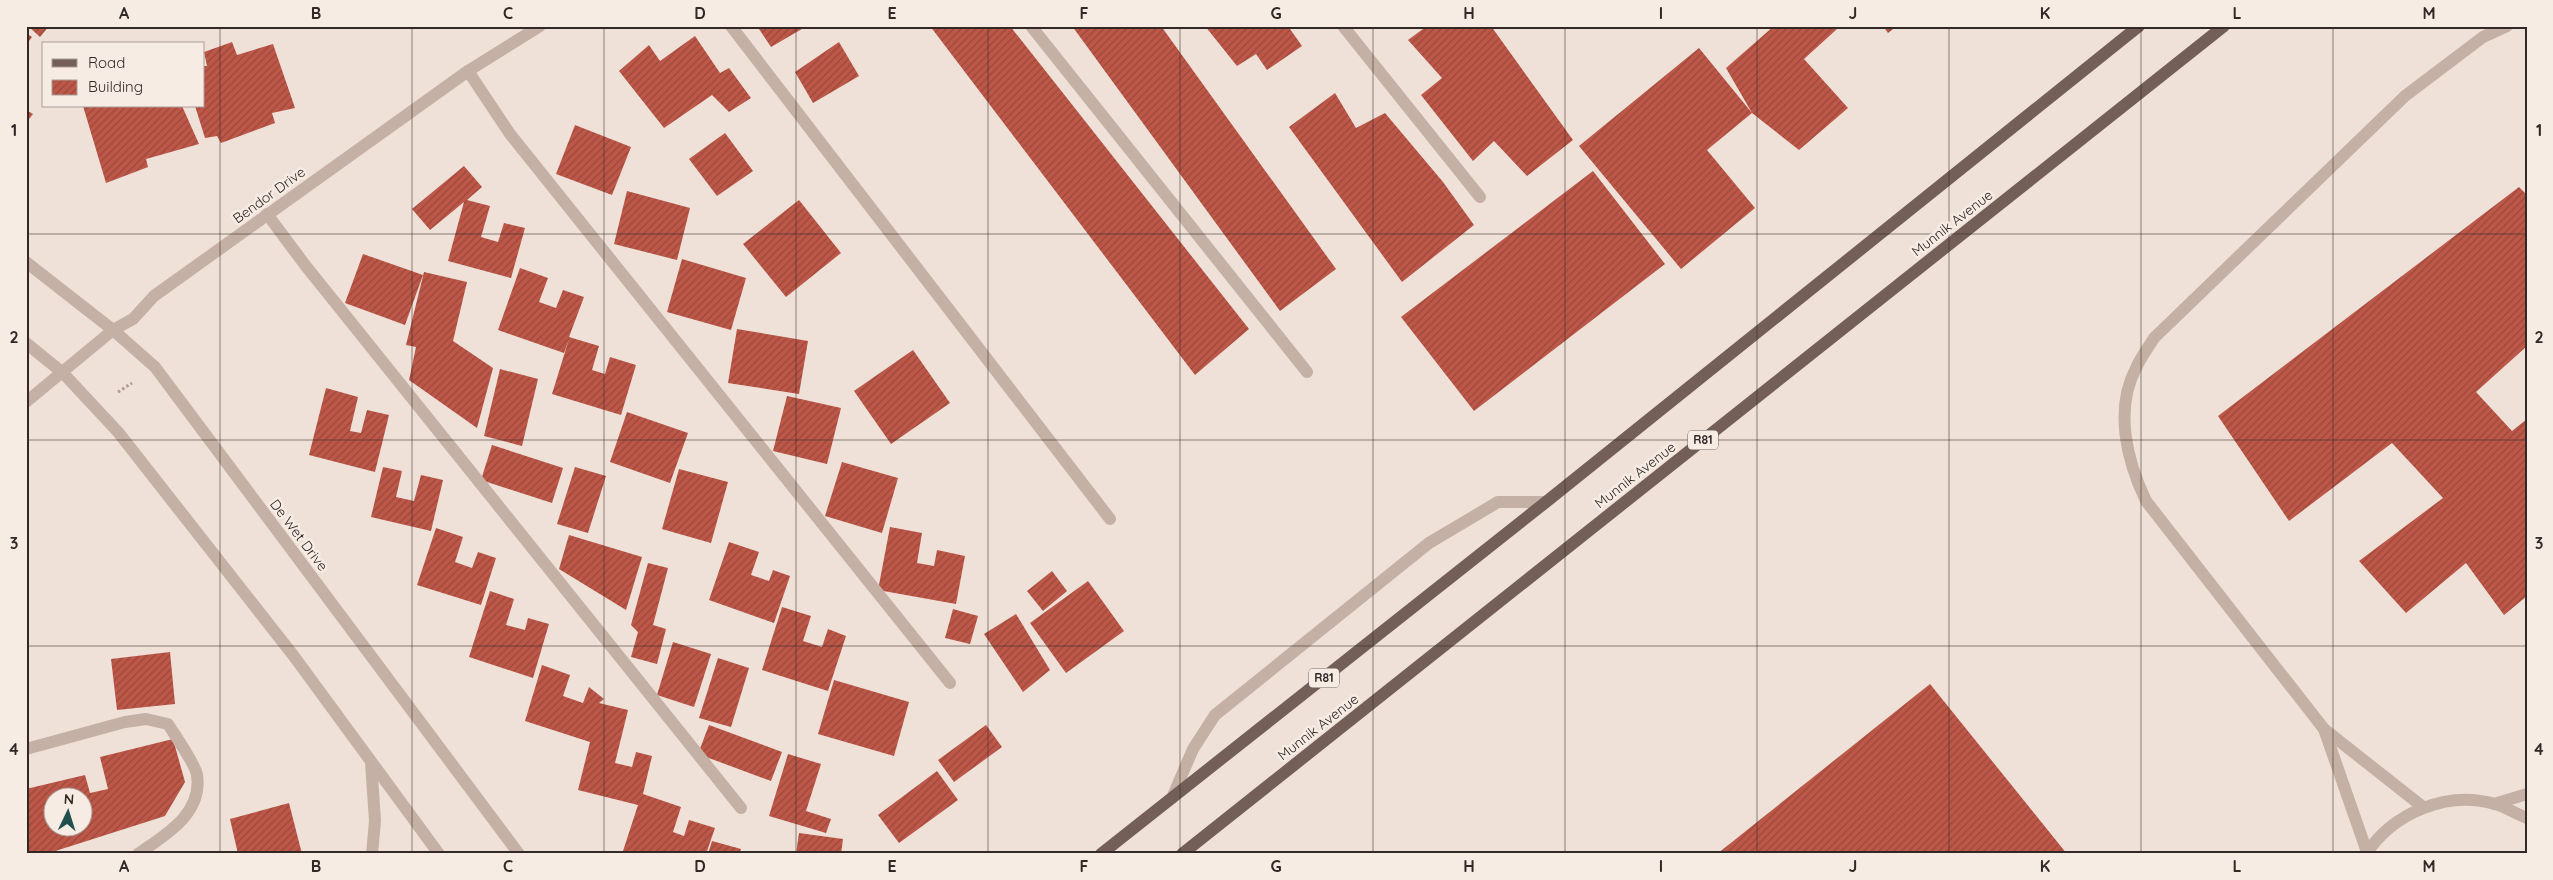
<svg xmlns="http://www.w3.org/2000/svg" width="2553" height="880" viewBox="0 0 2553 880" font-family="Quicksand,sans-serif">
<defs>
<pattern id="building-hatch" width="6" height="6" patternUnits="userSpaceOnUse" patternTransform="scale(1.25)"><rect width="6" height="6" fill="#bd5748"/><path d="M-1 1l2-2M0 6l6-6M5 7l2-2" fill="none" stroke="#9a483c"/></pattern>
</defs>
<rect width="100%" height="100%" fill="#efe1d8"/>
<g fill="url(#building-hatch)" fill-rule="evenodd">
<path d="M28,26H49L40,37Z"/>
<path d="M757,26H807L771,47Z"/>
<path d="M930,26H1010L1249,329L1195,375Z"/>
<path d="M1072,26H1161L1336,269L1280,311Z"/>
<path d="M1205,26H1293L1290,29L1302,46L1267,70L1256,54L1237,66Z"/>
<path d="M1427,26H1491L1573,140L1527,176L1494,141L1473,161L1421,95L1442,78L1408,40Z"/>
<path d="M1774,26H1835L1837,29L1804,59L1848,108L1799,150L1752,113L1707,150L1755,208L1681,269L1579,146L1699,48L1752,113L1726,68Z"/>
<path d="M1883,26H1897L1888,33Z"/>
<path d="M26,33L32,37L26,45Z"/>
<path d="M695,36L720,73L729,68L751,98L729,112L712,95L664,128L619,71L649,45L660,61Z"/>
<path d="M232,42L237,55L273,44L295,108L272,113L275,123L221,143L217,136L205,138L195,106H204V66H207L204,52Z"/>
<path d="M839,42L859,76L813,103L795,72Z"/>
<path d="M1335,93L1356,128L1385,113L1443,182L1474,225L1402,282L1289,127Z"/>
<path d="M83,106H182L199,144L146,159L148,167L106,183Z"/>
<path d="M26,110L33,114L26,123Z"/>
<path d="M575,125L631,147L612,195L556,174Z"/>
<path d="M725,133L753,171L717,196L689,159Z"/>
<path d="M464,166L482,187L467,200L490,206L481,237L498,242L504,223L525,228L511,278L448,261L464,202L430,230L412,209Z"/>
<path d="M1593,171L1665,264L1474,411L1401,317Z"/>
<path d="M2519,187L2527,195V346L2476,392L2512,431L2527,419V596L2504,615L2466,563L2406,613L2359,561L2443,498L2392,443L2289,521L2218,416Z"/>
<path d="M627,191L690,208L677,260L614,244Z"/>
<path d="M799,200L841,253L786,297L743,244Z"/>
<path d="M363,254L423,275L405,325L345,303Z"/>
<path d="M682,259L746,278L731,330L667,312Z"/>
<path d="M520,268L548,278L539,302L556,308L563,290L584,297L569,337L599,346L592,370L605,374L610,357L636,365L621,415L552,394L569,339L564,353L498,330Z"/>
<path d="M424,272L467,282L453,341L493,368L477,428L409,380L416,347L406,345Z"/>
<path d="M737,329L808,341L799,394L728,383Z"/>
<path d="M913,350L950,403L891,444L854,391Z"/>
<path d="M500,369L538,379L522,446L484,436Z"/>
<path d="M326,388L358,397L350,431L361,433L367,410L389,415L375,472L309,455Z"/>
<path d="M787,396L841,408L827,464L773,451Z"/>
<path d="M627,412L688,433L670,483L610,462Z"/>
<path d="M492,445L563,468L552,503L481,480Z"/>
<path d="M842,462L898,478L882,533L825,516Z"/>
<path d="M383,467L402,471L396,497L414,501L421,475L443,480L431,531L371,517Z"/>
<path d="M575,467L606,476L588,533L557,524Z"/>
<path d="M679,469L728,482L711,543L662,529Z"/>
<path d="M890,527L922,533L917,563L934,566L937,550L965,556L956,604L878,590Z"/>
<path d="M436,528L463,537L455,562L472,568L478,552L496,558L481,605L417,585Z"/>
<path d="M569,535L642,557L626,610L559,569Z"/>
<path d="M729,542L759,552L751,575L769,581L773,570L790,576L774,623L709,600Z"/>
<path d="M648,563L668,568L653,625L666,629L657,664L631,657L638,632L631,625Z"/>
<path d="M1052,571L1067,591L1043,611L1027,591Z"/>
<path d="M1088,581L1124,631L1066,673L1030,623Z"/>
<path d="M490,591L514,599L506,625L525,630L528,618L549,624L533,678L469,657Z"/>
<path d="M782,607L811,616L803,641L822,647L828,629L846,636L828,691L762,670Z"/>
<path d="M953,609L978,616L970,644L945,638Z"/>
<path d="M1016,614L1050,670L1023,692L984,634Z"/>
<path d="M673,642L711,654L694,707L657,695Z"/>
<path d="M170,652L175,704L117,710L111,659Z"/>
<path d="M718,658L749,668L731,727L699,718Z"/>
<path d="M542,665L570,675L563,696L583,703L589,687L604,699L599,703L628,710L615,763L632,767L636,752L652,756L643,794L681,807L673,832L684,836L689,820L715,828L706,854H622L638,805L578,790L590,742L525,721Z"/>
<path d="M834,680L909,702L894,756L818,734Z"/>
<path d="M1930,684L2067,854H1717Z"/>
<path d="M709,725L782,752L771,781L698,754Z"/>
<path d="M986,725L1002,747L954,782L938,760Z"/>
<path d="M173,739L185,782L165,816L46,854H26V789L85,775L90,793L108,789L100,757ZM52,798H82V828H52Z"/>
<path d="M788,754L821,764L806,811L831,819L826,833L769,816Z"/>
<path d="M937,771L958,800L899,843L878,815Z"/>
<path d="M289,803L302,854H238L230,819Z"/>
<path d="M799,833L843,839L841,854H796Z"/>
<path d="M712,841L741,849L739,854H708Z"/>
</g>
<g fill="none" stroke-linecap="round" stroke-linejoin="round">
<path stroke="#b19a90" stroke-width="3" stroke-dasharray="2.5 2.5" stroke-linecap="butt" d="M118,392L132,383"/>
<g stroke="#c5b0a5" stroke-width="12">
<path d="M731,26L1110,519"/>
<path d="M1031,26L1307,372"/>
<path d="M1343,26L1480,197"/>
<path d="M468,71L510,134L950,683"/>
<path d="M267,214L305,265L741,808"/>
<path d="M26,262L113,330L155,367L519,854"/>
<path d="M26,343L63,373L118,432L293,655L439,854"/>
<path d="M26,402L113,330L133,319L154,296L468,71L540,26"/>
<path d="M2324,729L2367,852"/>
<path d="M26,749L125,722L146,719L168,724C174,734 196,765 197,775C203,814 165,835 138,854"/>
<path d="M371,762L375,821L372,854"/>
<path d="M1172,798L1193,749L1215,715L1429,543L1498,502H1546"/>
<path d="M2494,804L2527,794"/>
<path d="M2423,807L2324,729L2146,501C2127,461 2114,410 2136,368C2141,357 2148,348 2154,338L2405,96L2483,37L2507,26"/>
<path d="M2366,854C2393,813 2447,790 2495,804C2506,807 2516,814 2527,818"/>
</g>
<g stroke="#735e58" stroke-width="12">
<path d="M1101,854L1546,502L2139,26"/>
<path d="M1182,854L2224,26"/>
</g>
</g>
<path fill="none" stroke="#322826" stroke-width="1" stroke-opacity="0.55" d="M220,26V854M412,26V854M604,26V854M796,26V854M988,26V854M1180,26V854M1373,26V854M1565,26V854M1757,26V854M1949,26V854M2141,26V854M2333,26V854M26,234H2527M26,440H2527M26,646H2527"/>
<g text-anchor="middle" stroke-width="5" stroke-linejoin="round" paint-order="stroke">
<g fill="#f7ece4" stroke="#6d635f" stroke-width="1">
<rect x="1688" y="430.5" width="30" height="19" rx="4"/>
<rect x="1309" y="668.5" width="30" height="19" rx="4"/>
</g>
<g font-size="12" font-weight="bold" fill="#322826">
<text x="1703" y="444">R81</text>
<text x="1324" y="682">R81</text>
</g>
<g font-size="14" fill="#322826" stroke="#f7ece4">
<text transform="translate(269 195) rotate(-36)" y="5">Bendor Drive</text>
<text transform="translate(1952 223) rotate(-38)" y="5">Munnik Avenue</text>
<text transform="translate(1635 475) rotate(-38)" y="5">Munnik Avenue</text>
<text transform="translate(299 535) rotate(53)" y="5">De Wet Drive</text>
<text transform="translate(1318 727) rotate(-38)" y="5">Munnik Avenue</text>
</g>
</g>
<rect width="2553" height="880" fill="none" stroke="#f7ece4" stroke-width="55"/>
<rect x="42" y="42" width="162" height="65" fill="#f7ece4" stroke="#a89e98"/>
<rect x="52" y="59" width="25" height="8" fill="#735e58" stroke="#a89e98"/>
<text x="88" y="68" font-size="15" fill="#322826">Road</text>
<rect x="52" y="80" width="25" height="15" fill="url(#building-hatch)" stroke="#a89e98"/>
<text x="88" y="92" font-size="15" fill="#322826">Building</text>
<g transform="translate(68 812) rotate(4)"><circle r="24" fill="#f7ece4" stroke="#a89e98"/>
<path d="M0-4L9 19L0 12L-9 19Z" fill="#1f504e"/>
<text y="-8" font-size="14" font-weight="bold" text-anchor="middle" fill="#322826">N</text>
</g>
<rect x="28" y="28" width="2498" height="824" fill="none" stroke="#322826" stroke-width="2"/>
<g font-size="16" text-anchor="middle" font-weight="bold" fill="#322826">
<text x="124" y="19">A</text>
<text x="316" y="19">B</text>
<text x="508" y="19">C</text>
<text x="700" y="19">D</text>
<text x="892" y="19">E</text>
<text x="1084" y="19">F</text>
<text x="1276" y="19">G</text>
<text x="1469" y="19">H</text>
<text x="1661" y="19">I</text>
<text x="1853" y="19">J</text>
<text x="2045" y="19">K</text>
<text x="2237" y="19">L</text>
<text x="2429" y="19">M</text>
<text x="14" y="136">1</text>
<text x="2539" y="136">1</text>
<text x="14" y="343">2</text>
<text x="2539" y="343">2</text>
<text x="14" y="549">3</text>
<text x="2539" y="549">3</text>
<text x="14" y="755">4</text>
<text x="2539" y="755">4</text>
<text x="124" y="872">A</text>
<text x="316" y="872">B</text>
<text x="508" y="872">C</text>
<text x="700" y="872">D</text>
<text x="892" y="872">E</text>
<text x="1084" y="872">F</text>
<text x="1276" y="872">G</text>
<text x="1469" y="872">H</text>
<text x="1661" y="872">I</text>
<text x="1853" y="872">J</text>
<text x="2045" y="872">K</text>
<text x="2237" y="872">L</text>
<text x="2429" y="872">M</text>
</g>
</svg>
